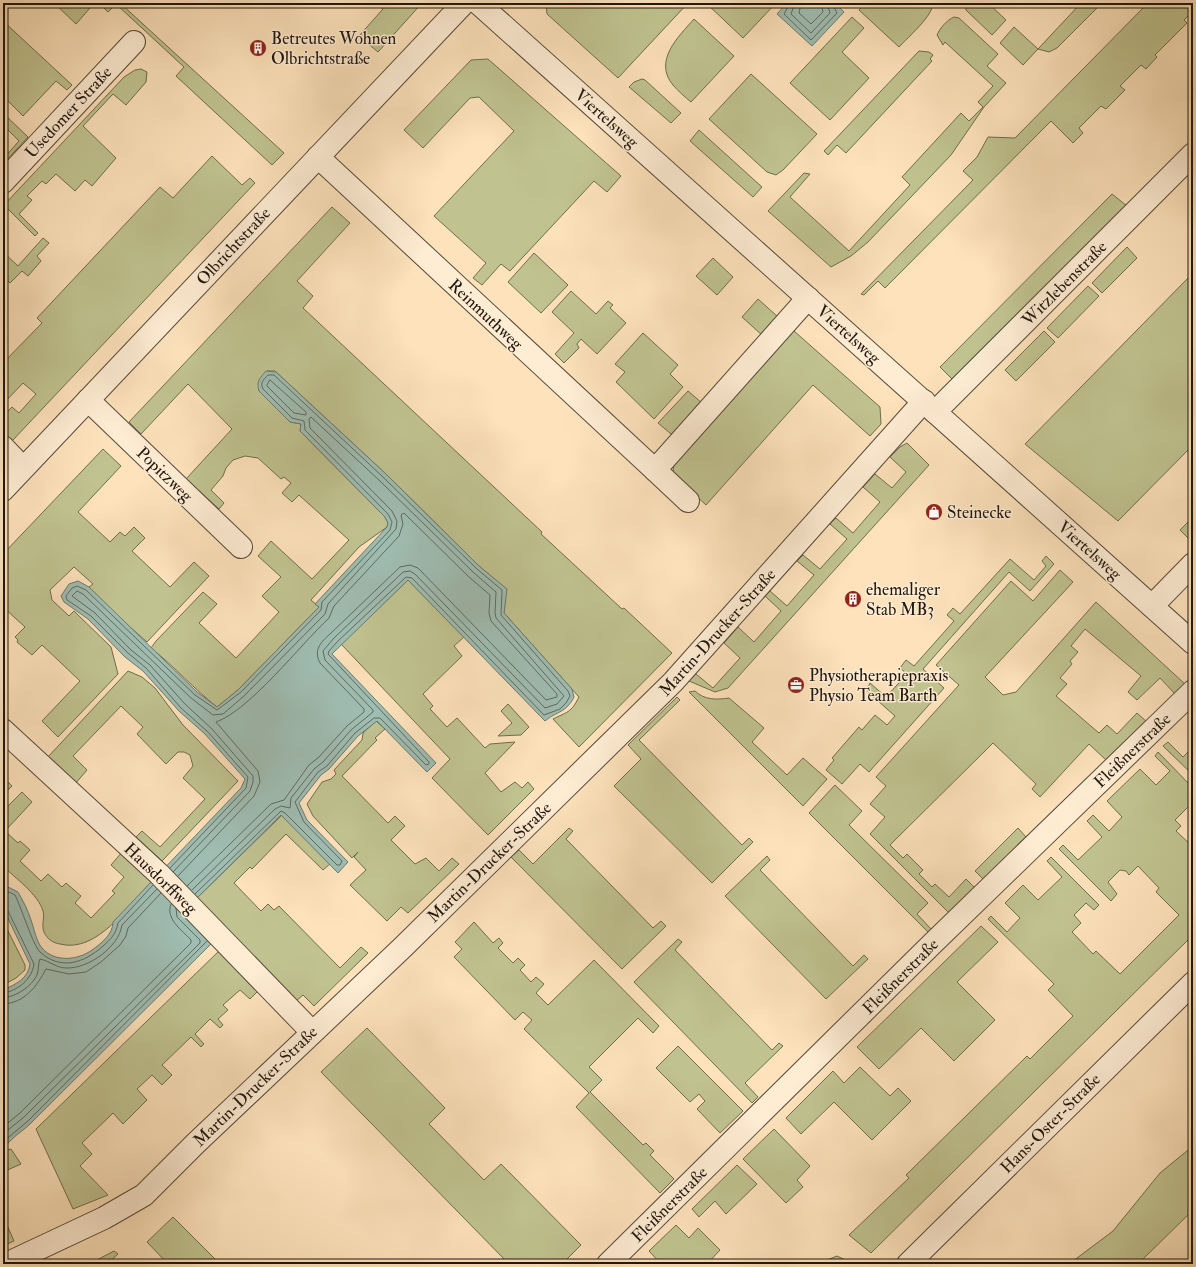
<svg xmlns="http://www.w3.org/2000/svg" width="1196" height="1267" viewBox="0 0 1196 1267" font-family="'IM FELL Double Pica',serif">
<rect width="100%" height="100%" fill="#fde2bb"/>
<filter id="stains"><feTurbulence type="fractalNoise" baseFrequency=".005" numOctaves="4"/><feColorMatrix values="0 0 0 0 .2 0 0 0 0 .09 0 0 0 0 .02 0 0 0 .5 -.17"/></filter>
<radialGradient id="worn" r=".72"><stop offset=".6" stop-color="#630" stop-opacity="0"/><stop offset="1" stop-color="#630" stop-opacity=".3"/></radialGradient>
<g fill="#c0c390" stroke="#706c4f">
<path d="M54,3H84L90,8L76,24Z"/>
<path d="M99,3H120L284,153L272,165L176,76L184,67L116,4L108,12Z"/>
<path d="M375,3H422L378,52L359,36L383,9Z"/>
<path d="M546,3H688L618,78L547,14Z"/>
<path d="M708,3H776L743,38L707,4Z"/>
<path d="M865,3H933C933,16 908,37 899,47L859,10Z"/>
<path d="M965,3H988L1006,20L992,35L966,10Z"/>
<path d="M1081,3H1102L1057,48L1049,52L1038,49L1023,65L1000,43L1014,27L1038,49Z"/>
<path d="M1148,3H1193V11L1184,20L1187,23L1155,55L1157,57L1146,69L1141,65L1120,86L1125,90L1106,109L1101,106L1079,128L1083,133L1073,143L1051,121L885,288L878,281L864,295L861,294L973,180L963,171L977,157L988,137L1015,138Z"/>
<path d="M852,17L864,28L842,52L869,78L830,120L790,83Z"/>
<path d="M954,17L959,18L998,54L987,66L1006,83L984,107L951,155L868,242L851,256L831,267L768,211L804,173L810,174L790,197L849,251L910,185L902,177L961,113L969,121L983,107L978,102L993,86L945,42L943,45L937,35C940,28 947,20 954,17Z"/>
<path d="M694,19L734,56L691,102C685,97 678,91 673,85C653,61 678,37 694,19Z"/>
<path d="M3,21L72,85L67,90L56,81L23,116L3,96Z"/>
<path d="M919,51L929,52L933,55L930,59L932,61L846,153L837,145L828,155L824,151Z"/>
<path d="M488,59L621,176L607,192L594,181L510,271L501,264L482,285L473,278L486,263L434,216L514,131L479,97L470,98L423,148L404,130L471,60Z"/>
<path d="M141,69L147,72L146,82L126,105L113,94L83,126L116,158L92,186L85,180L75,191L56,174L46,184L42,181L27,196L32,200L19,214L38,233L35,236L4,205L124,77L135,70Z"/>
<path d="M751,74L817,134L783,170L776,175L767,172L709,119Z"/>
<path d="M642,79L645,80L681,113L671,123L629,87L634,82Z"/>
<path d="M6,116L28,137L3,164V159L19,141L4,126L5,124L3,120Z"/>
<path d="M699,130L762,187L753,197L690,141Z"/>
<path d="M212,156L242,185L250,178L255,183L12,441L3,432V416L12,407L19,413L36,394L23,383L3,404V363L42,323L37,318L160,187L173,198Z"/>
<path d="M1112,194L1127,206L956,378L952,379L940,367Z"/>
<path d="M332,207L350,223L297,281L313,296L303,308L542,532L541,534L622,609L624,608L672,653L579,747L553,719C567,712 571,713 579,697L504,613L506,589L479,566L388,476L275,371H267L259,391L290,422L301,424L300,431L385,517L388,523L387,527L359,547L311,600L319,607L238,690L217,707C194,689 175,667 151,648L156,641L203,592L217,604L199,623L236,658L279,612L262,596L281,577L258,556L271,541L312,579L349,540L299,495L292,502L282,493L291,483L284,477L281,479L258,458L245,456L233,460L226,468L223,476L211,490L224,503L219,509L186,479L232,429L188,384L141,434L129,422Z"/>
<path d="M43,238L49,243L37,256L41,261L28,276L22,271L10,283L3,276V252L18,266Z"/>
<path d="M1127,247L1137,258L1102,293L1092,283Z"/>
<path d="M534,253L568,285L541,313L508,282Z"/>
<path d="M713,258L733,277L717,295L696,276Z"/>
<path d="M1193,273V445L1118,521L1025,444Z"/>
<path d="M1088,286L1099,296L1058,338L1047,328Z"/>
<path d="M571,291L596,314L608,301L613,305L610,308L626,323L597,354L581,339L577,344L579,348L564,363L555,354L574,333L552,312Z"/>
<path d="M758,299L778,317L763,336L742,317Z"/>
<path d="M794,331L880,407L881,424L870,436L813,385L706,505L678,479L673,472L674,463L787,333Z"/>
<path d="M1044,331L1055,342L1016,381L1005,370Z"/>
<path d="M643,333L678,365L670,374L683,387L654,419L616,382L625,372L615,364Z"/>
<path d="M688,391L702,403L675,433L671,434L658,423Z"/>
<path d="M907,443L929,465L728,688L715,692L689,681L696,674L713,688L740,658L724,643L738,627L754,642L781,611L765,596L770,591L787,606L814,575L797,561L803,555L820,569L847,539L830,524L836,518L853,533L880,502L863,487L875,474L892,488L906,472L890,457L900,447Z"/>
<path d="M103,449L121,466L78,512L110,542L120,532L125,536L134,527L145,538L132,551L170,587L194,562L209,576L147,642L114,613L89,587L93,584L74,567L50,590L52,600L69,616L74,611L111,647L118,674L58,737L42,721L80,681L42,645L32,655L17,642L18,640L15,637L25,627L3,607V554Z"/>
<path d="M1193,517V542H1192L1180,530Z"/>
<path d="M1046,556L1054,564L1030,591L1009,572L923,669L944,688L869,772L860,764L842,784L826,770L834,760L832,758L859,727L862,730L875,715L887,725L895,716L869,693L867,689L870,683L886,697L907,674L900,668L906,660L914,666L954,621L947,615L953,608L960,614L1010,559L1034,580L1046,566L1042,561Z"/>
<path d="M1060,570L1073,582L985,677L1003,695L1016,692L1096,602L1186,685L1176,695L1160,678L1137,700L1128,692L1141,676L1085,629L1071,646L1078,652L1070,661L1072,664L1060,678L1067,684L1056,696L1099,733L1107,725L1117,734L1137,713L1147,722L1106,760L1089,744L1040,797L1032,789L1036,784L993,743L890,845L903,858L907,854L923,870L919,874L932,887L935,884L949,897L966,879L975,888L949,913L870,834L885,817L870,804L886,786L876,777L959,685L936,665L1011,581L1033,601Z"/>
<path d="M408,580L464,637L454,646L462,656L423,694L433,706L430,709L447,727L457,718L485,748L490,744L515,742L485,773L501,792L515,782L522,788L528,782L534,789L488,835L432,778L450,759L341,644Z"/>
<path d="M128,671L142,677L155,688L183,725L238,781L162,861L136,837L142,831L160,847L205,799L183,778L193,766L190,755L184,752H178L166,764L137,734L143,727L121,706L73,756L87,770L75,784L47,758Z"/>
<path d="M695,691C704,700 717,700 729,698L764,728L752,742L787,775L803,758L827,779L803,806L689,692Z"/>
<path d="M677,697L680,700L639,740L742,845L749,838L753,842L712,883L614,786L641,759L628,745Z"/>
<path d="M508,704L529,727L521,735L498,736L512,723L501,711Z"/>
<path d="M376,721L385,729L375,738L377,740L342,776L388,823L395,816L405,826L391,840L415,864L426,858L439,871L452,858L459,864L408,913L401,907L387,921L350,885L366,870L354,857L358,852L352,858L313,816L307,804L322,782L331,779L336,774L334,770L362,740L363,733Z"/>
<path d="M1168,742L1183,757L1193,747V775L1163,746Z"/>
<path d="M1158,752L1193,788V805L1191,804L1175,820L1181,826L1176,831L1193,847V935L871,1253L849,1235L909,1178L906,1175L1027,1056L1030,1059L1073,1016L1048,990L1054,984L988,919L991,916L1007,932L1020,918L1005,903L1023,885L1038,900L1062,877L1047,861L1051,857L1099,905L1094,910L1086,903L1074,915L1081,923L1072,932L1093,954L1096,951L1120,974L1179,915L1156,892L1159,888L1138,866L1129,875L1126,871L1120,870L1108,882L1117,894L1111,901L1059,849L1063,845L1078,860L1102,837L1087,821L1093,815L1109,831L1122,817L1107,801L1140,769L1156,785L1170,771L1155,756Z"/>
<path d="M3,777L12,786L3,795Z"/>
<path d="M835,785L862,811L849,825L928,903L917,914L932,930L929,933L809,813Z"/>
<path d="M22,792L32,802L5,831L18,843L20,841L30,850L20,861L41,881L48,874L62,887L66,883L81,896L75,903L91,918L115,893L112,891L124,877L111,865L123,851L153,880C130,904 97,954 60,944C53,943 47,939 44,932C41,925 45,918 43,911C38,894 15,878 3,866V811Z"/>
<path d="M282,815L330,864L323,870L286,834L252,869L250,867L234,883L261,911L268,904L274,910L279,906L340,968L361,947L368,953L314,1006L303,995L295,1002L196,899Z"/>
<path d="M569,828L573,831L566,839L653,928L661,921L666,926L622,969L511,857L519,850L533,864Z"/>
<path d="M1018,828L1026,837L983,879L975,871Z"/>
<path d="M767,856L770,860L760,870L853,966L864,955L868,959L826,999L725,896Z"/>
<path d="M3,921L25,965V970L16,978L3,985Z"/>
<path d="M474,922L493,943L499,938L503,943L498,948L513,963L518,958L525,965L520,970L531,982L536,977L544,984L536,993L548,1005L594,960L659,1026L653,1033L638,1018L589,1067L602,1080L590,1092L643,1145L646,1143L654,1151L650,1155L674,1179L660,1193L576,1107L589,1093L524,1029L532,1020L523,1012L515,1020L454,957L462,949L455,942Z"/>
<path d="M981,926L998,942L957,982L995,1020L954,1061L921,1028L879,1069L857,1047Z"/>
<path d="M678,939L682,942L675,950L772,1050L779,1043L783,1046L745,1083L758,1097L752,1103L634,982Z"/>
<path d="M221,949L260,989L250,999L240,990L223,1005L228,1010L218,1019L223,1025L220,1028L210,1019L195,1034L204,1044L201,1047L191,1037L162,1065L172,1075L162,1085L152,1075L137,1089L147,1100L123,1124L113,1113L82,1143L92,1154L80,1166L108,1195L73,1209L36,1129Z"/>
<path d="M367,1028L445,1108L429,1124L484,1180L501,1164L581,1245L562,1264H509L321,1072Z"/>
<path d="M678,1046L743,1111L720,1133L697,1109L705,1101L699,1094L690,1102L656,1068Z"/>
<path d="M860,1067L890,1096L898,1088L911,1101L872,1140L834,1102L801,1134L786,1118L833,1071L844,1083Z"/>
<path d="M774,1129L810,1166L797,1180L803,1187L786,1203L743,1159Z"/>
<path d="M1193,1146V1210L1138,1264H1069L1113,1231L1160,1173Z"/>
<path d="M11,1149L21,1164L3,1172V1151Z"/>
<path d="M737,1165L757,1184L726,1214L715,1201L699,1217L692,1209Z"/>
<path d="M3,1216L14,1241L3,1246Z"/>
<path d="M173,1217L220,1264H168L147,1242Z"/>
<path d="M676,1225L689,1238L698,1228L720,1250L708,1263L709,1264H661L649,1251Z"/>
<path d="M114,1251L118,1254L107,1264H89Z"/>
<path d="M837,1256L854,1264H822L827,1260Z"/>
</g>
<g fill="#9fbdb2" stroke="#6c7a70">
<path d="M787,3H835L844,12L812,46L777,14Z"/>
<path d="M266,371L276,372L386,474L479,566L507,589L504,613L572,689L574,697C566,713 557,711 545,721L408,580L332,654L436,763L427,772L377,721L358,736L329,769L321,775L299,803L307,820L348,862L338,873L281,815L196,899L214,941L30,1124C23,1131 12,1137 6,1146L3,1147V990C16,984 28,979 30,964L3,908V891L8,887L18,892C23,901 28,910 31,920C34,928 36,941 42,948C55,963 78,960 92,950C102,943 113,934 113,922L241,788L245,779L205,734L179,711L143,671L125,657L88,619L64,602L61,596L69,584L78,581L89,587L197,692L217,707L238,690L319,607L315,604L387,527L388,523L385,517L300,431L301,424L290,422L259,391C256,381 260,378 266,371Z"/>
</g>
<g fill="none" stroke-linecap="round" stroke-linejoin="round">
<g stroke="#5f6a60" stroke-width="1">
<path d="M790,3L784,14L811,40L837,13L832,3"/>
<path d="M795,3L791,14L811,33L830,13L827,3"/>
<path d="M801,3L799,13L811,24L823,12L821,3"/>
<path d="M270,380L306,412V415L294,413L267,386Z"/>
<path d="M170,868L246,788L248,777L208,732L181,708L146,668L128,653L91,616L67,600L66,596L72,588L77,586L86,590L195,695L217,710L241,692L321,610L322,602L390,530L392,522L388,514L305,430L304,421L292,418L263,389C260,383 263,380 268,375H274L383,477L477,569L502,590L501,615L568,691L570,696L566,703L560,709L544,715L412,578L406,577L338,641L329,651L328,654L429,762V764L426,765L380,718H374L355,733L327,766L318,772L295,802L304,822L342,861L340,865H337L285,813L281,811L195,894"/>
<path d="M173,872L250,791L253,782V776L212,729L185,704L150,665L131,650L95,613L72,596L77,591L83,594L191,698L213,715L223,714L244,696L325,614L328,604L396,529L397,521L392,511L310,428L309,419L311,417L380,481L473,572L496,592L495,613L496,618L564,696L557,704L545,708L415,574L410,571L403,572L334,638L323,651L325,660L373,710V712L351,730L323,762L314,769L291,798L290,808L281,806L275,809L192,890"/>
<path d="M178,876L254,796L260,782L258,771L216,722C250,710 300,645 329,618L334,606L399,536L403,524L401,515L404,513L469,577L490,595L489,613L491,621L557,694V697L546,700L418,568L410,565L400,567L330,634C321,642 313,650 320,663L364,709V712L347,726L319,757L309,765L284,800L271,804L187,886"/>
<path d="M3,894L9,892L15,895C21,907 33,945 40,952C61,971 84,963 103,946C111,939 116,934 118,923L153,885"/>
<path d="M3,909L8,911L34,964C32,979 18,991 3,993"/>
<path d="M3,998C16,997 32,986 37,975C39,969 38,963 40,959C49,961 57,968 66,968C88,969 119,947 122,925L157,889"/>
<path d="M3,1004C25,1003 37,986 46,969L69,974L86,972L101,962L120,945L126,936L128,928L161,893"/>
<path d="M3,1127L20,1113L191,943V940C182,930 165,919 171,904"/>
<path d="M3,1134L24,1117L200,943V940L177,917L176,908"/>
<path d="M3,1142L28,1121L207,941"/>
</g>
<g stroke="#564939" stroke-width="24">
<g id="minor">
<path d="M478,3L1193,643"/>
<path d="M318,157L655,470L808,298"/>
<path d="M3,182L134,42"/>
<path d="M88,400L241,547"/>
<path d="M935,412L1193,154"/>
<path d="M3,447L23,468"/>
<path d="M655,470L688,501"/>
<path d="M3,490L464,3"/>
<path d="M1152,606L1193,564"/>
<path d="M3,730L159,874L312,1032"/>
<path d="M6,1264L104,1218L144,1195L196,1143L401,949L673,682L924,401"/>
<path d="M608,1264L932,944L1193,691"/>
<path d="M908,1264L1193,983"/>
</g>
</g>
<use href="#minor" stroke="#feecd3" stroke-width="22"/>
</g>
<defs>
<g id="building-disc" transform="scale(0.9)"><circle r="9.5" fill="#8f2418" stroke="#feecd3"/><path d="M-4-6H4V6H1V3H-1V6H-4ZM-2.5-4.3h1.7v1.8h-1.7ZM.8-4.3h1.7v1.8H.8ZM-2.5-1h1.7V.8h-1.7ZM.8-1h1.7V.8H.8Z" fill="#fff"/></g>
<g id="shop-disc" transform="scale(0.9)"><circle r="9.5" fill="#8f2418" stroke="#feecd3"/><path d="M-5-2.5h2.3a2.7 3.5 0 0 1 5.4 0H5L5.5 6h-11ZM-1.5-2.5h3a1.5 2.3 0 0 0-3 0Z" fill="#fff"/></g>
<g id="office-disc" transform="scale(0.9)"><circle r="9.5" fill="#8f2418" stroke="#feecd3"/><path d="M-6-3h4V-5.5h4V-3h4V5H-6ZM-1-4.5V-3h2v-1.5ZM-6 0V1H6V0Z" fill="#fff"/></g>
</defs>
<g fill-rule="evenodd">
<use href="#building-disc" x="258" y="48"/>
<use href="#shop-disc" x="934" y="512"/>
<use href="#building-disc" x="853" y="599"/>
<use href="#office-disc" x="796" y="685"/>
</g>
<g text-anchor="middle" stroke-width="3" stroke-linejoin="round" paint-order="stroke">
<g font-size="17" fill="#1f160e" stroke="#feecd3" text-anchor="start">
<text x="271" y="44">Betreutes Wohnen<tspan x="271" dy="20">Olbrichtstraße</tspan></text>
<text x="947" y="518">Steinecke</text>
<text x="866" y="595">ehemaliger<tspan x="866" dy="20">Stab MB3</tspan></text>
<text x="809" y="681">Physiotherapiepraxis<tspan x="809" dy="20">Physio Team Barth</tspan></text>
</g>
<g font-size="17" fill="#1f160e" stroke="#feecd3">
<text transform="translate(68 112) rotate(-47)" y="6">Usedomer Straße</text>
<text transform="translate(607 118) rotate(42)" y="6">Viertelsweg</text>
<text transform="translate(233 246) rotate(-47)" y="6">Olbrichtstraße</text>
<text transform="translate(1064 283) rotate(-45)" y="6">Witzlebenstraße</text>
<text transform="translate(486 314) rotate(43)" y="6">Reinmuthweg</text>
<text transform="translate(849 334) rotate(42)" y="6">Viertelsweg</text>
<text transform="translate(165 474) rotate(44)" y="6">Popitzweg</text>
<text transform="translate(1090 550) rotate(42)" y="6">Viertelsweg</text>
<text transform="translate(717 632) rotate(-48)" y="6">Martin-Drucker-Straße</text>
<text transform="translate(1132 750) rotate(-44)" y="6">Fleißnerstraße</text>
<text transform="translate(489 862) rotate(-44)" y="6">Martin-Drucker-Straße</text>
<text transform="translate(161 878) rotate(44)" y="6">Hausdorffweg</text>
<text transform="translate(900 976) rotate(-45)" y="6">Fleißnerstraße</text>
<text transform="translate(255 1086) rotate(-44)" y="6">Martin-Drucker-Straße</text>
<text transform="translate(1050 1123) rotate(-45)" y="6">Hans-Oster-Straße</text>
<text transform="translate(669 1204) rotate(-45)" y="6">Fleißnerstraße</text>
</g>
</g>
<rect width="1196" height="1267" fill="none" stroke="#fde2bb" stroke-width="16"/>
<rect x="4" y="4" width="1188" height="1259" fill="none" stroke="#1f160e" stroke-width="2"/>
<rect x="8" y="8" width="1180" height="1251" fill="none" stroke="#1f160e"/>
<rect width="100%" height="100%" filter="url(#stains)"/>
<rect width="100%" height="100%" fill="url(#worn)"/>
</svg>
